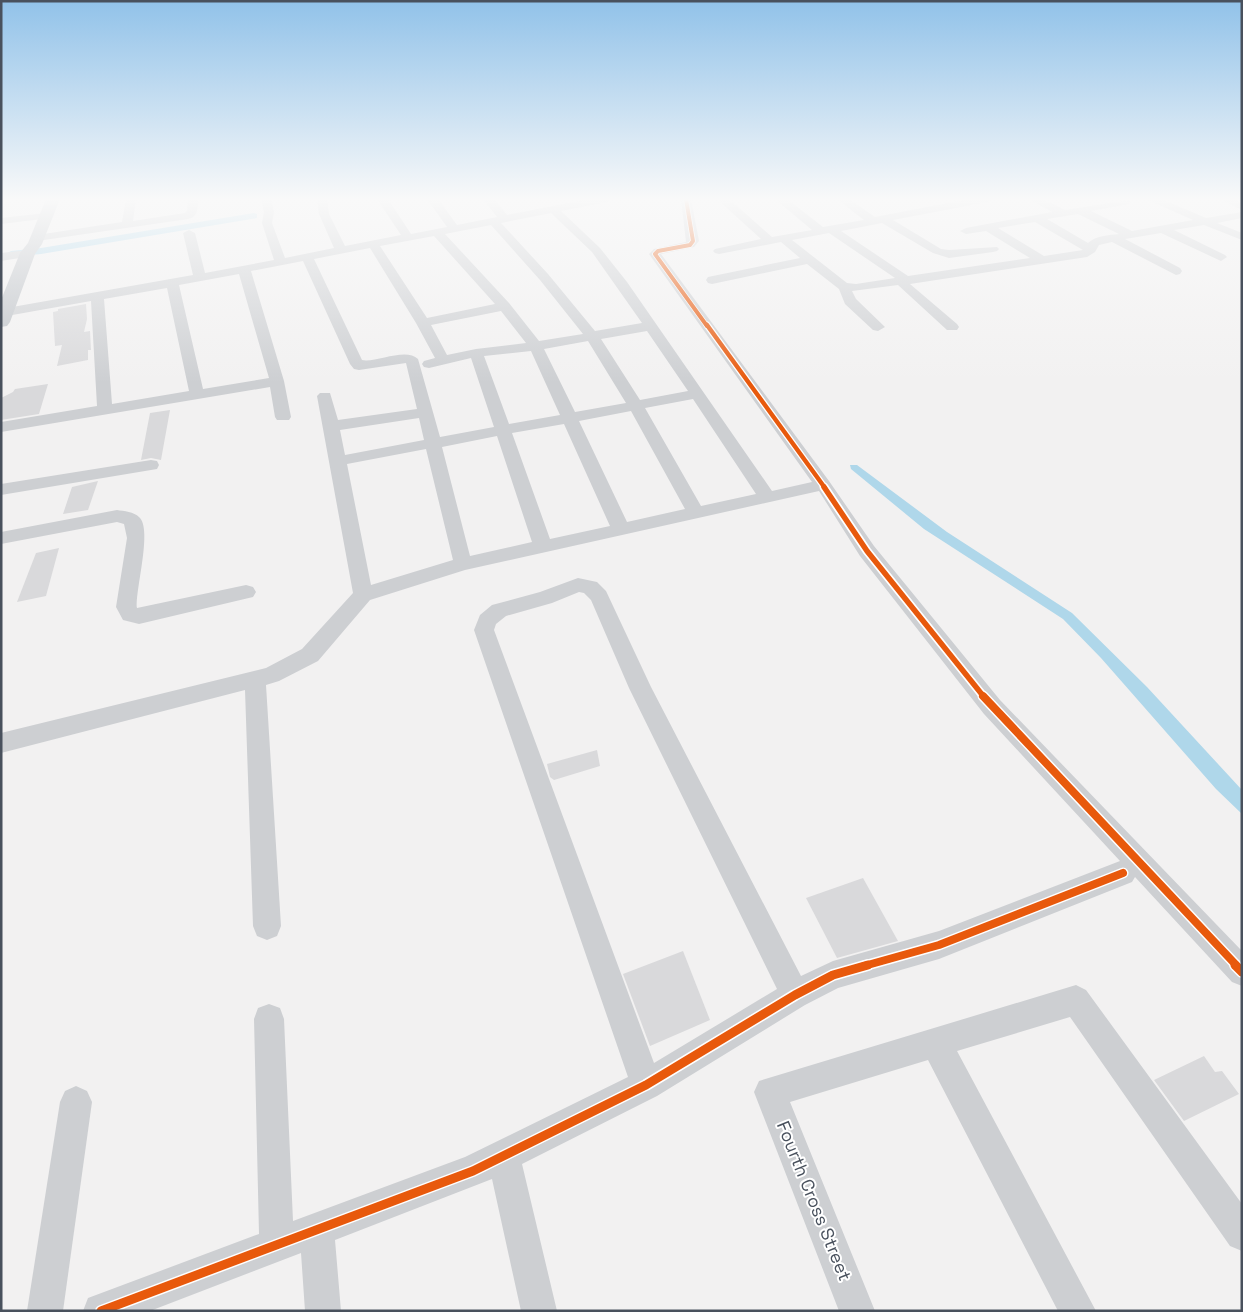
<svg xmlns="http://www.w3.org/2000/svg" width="1243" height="1312" viewBox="0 0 1243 1312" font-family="'Space Grotesk',sans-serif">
<rect width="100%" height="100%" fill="#f2f1f1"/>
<path fill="#afd7ea" d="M850,465H857L947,532L1072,613L1147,687L1242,790V814L1216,789L1101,658L1063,619L924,529L851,469Z"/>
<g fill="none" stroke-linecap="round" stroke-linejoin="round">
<path fill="#afd7ea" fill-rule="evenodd" d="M254,213L257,214V218L41,254L11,257L6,254L11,251L41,248Z"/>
</g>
<g fill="#d9d9db">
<path d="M86,304L87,319L84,332L90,331L91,350H88V360L57,366L62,345L55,346L53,312L58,311V309Z"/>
<path d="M48,384L39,414L1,420V398L13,392L15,389Z"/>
<path d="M170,410L161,460L151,458L141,460L150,413Z"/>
<path d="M98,481L88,510L63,514L72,487Z"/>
<path d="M59,548L46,596L17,602L36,553Z"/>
<path d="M597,750L600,766L554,780L550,777L547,764Z"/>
<path d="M863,878L898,941L837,958L806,898Z"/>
<path d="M683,951L710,1020L650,1046L623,974Z"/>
<path d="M1204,1056L1215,1072L1222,1071L1239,1094L1184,1121L1154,1080Z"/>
</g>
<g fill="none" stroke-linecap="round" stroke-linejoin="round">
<g fill="#cdcfd2" fill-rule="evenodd">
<path d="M126,199H136L133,221L185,213L187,211L188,199H198C198,208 198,217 188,219L37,241L31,238L37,235L122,222Z"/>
<path d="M261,199H271L274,212L272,223L285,258L334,248L319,214L317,199H327L329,214L345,246L401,235L377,199H388L411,234L447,227L427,199H438L457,225L497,217L483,199H494L507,215L589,199H613L608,202L561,211L600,248L627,282L772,491L812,482L649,254L654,249L686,242L681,199H691L699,241L694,247L661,254L829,481L874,546L1000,700L1242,951V986L1232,982L1135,877L1132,882L939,959L838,988L805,1005L657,1096L522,1164L557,1311H521L492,1179L335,1240L341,1311H305L301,1253L150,1311H83L88,1298L259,1234L254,1019L258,1008L269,1004L280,1008L284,1019L293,1221L465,1157L628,1077L474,630L480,615L492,605L540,592L578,578L597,582L606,591L651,687L801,976L833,961L939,931L1120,861L984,714L860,556L819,491L465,570L370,600L318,661L279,681L266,685L281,926L277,936L267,940L257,936L253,926L245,690L1,753V733L266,668L302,649L353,593L317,396L320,393H330L338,420L417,409L406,363L359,370L354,369L350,364L303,261L251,271L284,381L291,417L289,420H277L275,417L270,387L1,432V422L97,406L91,301L1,317V309L193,275L183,233L189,230L195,233L205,273L274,260L262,223L264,212ZM551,213L592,252L642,323L595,331L548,274L501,223ZM491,225L540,280L583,334L539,341L509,303L445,234ZM434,236L495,304L427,318L380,246ZM370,248L416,323L435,358L424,361L422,364L424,367L429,368L471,358L494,427L440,437L418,359C406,347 376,363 362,360L314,259ZM239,274L269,378L203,389L179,285ZM167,288L189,391L112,404L104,299ZM501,311L526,343L476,349L447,355L431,325ZM647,331L688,391L640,400L601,339ZM588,341L626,403L575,412L544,349ZM531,351L560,415L509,424L484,356ZM693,399L756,494L701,506L645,408ZM631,411L685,509L627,522L579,421ZM419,418L424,440L345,455L340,430ZM564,424L610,526L550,539L512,433ZM497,436L532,542L470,556L442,447ZM426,449L453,560L371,585L347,464ZM579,592L584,593L591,600L629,688L777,989L654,1063L494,630L496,624L506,616L552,603Z"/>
<path d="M717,199H729L772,237L812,230L775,199H787L823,227L864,220L837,199H849L875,217L969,199H992L987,202L893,220L941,249L949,250L997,247L999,249L997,251L993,252L949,258L933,253L882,223L841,231L908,276L1030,258L986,231L966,234L960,231L966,228L1052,212L1029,199H1043L1065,210L1129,200L1130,202L1129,204L1091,211L1132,231L1193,220L1146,199H1161L1206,218L1242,212V218L1217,223L1242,233V240L1204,225L1174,230L1225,255L1227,257L1221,261L1161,233L1125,239L1180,268L1182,271L1180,274L1176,275L1112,242L1099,245L1095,252L1087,257L910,284L957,324L959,327L957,330H947L898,285L852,291L856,299L885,327L878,331L873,330L845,304L839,289L807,264L712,284L708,283L706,280L708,277L800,258L781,242L719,254L715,253L713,251L715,249L761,239ZM1078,214L1119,234C1109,235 1095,236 1088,243L1047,219ZM1035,222L1083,250L1044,256L998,228ZM829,233L895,278L856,284L847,283L792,240Z"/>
<path d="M1220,199H1234L1242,203V210Z"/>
<path d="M46,213L51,216L50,218L1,224V218Z"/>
<path d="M28,250L32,252L34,254L32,256L1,261V253Z"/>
<path d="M151,460L157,461L159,465L157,469L1,495V484Z"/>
<path d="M117,510C124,511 134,512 139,517C153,529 135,590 137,608L246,585L253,587L256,592L253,597L139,624L123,620L116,607L127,538L124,524L117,522L1,544V532Z"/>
<path d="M1076,985L1086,990L1242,1204V1251L1230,1246L1070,1017L957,1051L1096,1311H1058L928,1060L790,1102L875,1311H839L754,1092L759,1081Z"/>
<path d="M76,1086L87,1091L92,1102L63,1311H27L60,1102L65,1091Z"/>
</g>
<path fill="#bec2c7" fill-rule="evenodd" d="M46,199H60L42,244L35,254L10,322L7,326L1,327V300L20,253L28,243Z"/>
<g stroke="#fff" stroke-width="5.5">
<path id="cycleway-far4" d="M686,199L693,241L690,245L658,251L655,254L707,326"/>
</g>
<g stroke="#fff" stroke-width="7">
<path id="cycleway-far3" d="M707,325L825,488"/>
</g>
<g stroke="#fff" stroke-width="9">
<path id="cycleway-far2" d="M824,487L867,551L984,697"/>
</g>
<g stroke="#fff" stroke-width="11">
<g id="cycleway-far1">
<path d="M983,696L1237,966"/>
<path d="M864,966L939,945L1123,873"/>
</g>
</g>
<g stroke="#fff" stroke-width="12">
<g id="cycleway">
<path d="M1235,965L1242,972"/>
<path d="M101,1311L473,1171L646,1085L795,995L833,975L868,965"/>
</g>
</g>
<use href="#cycleway-far4" stroke="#e8590c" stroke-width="4"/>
<use href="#cycleway-far3" stroke="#e8590c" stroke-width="4.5"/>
<use href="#cycleway-far2" stroke="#e8590c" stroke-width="5.5"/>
<use href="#cycleway-far1" stroke="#e8590c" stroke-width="8"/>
<use href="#cycleway" stroke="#e8590c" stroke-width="9"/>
</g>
<linearGradient id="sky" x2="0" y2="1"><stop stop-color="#91c2e9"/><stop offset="0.52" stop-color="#f9f9f9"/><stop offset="1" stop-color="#f9f9f9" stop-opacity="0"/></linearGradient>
<rect width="1243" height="383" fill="url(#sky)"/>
<g text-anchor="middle" stroke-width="4" stroke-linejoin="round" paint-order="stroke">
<g font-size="18" fill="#49515d" stroke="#fff">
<text transform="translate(814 1201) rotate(68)" y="6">Fourth Cross Street</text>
</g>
</g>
<rect width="1243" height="1312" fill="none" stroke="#49515d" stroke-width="5"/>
</svg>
